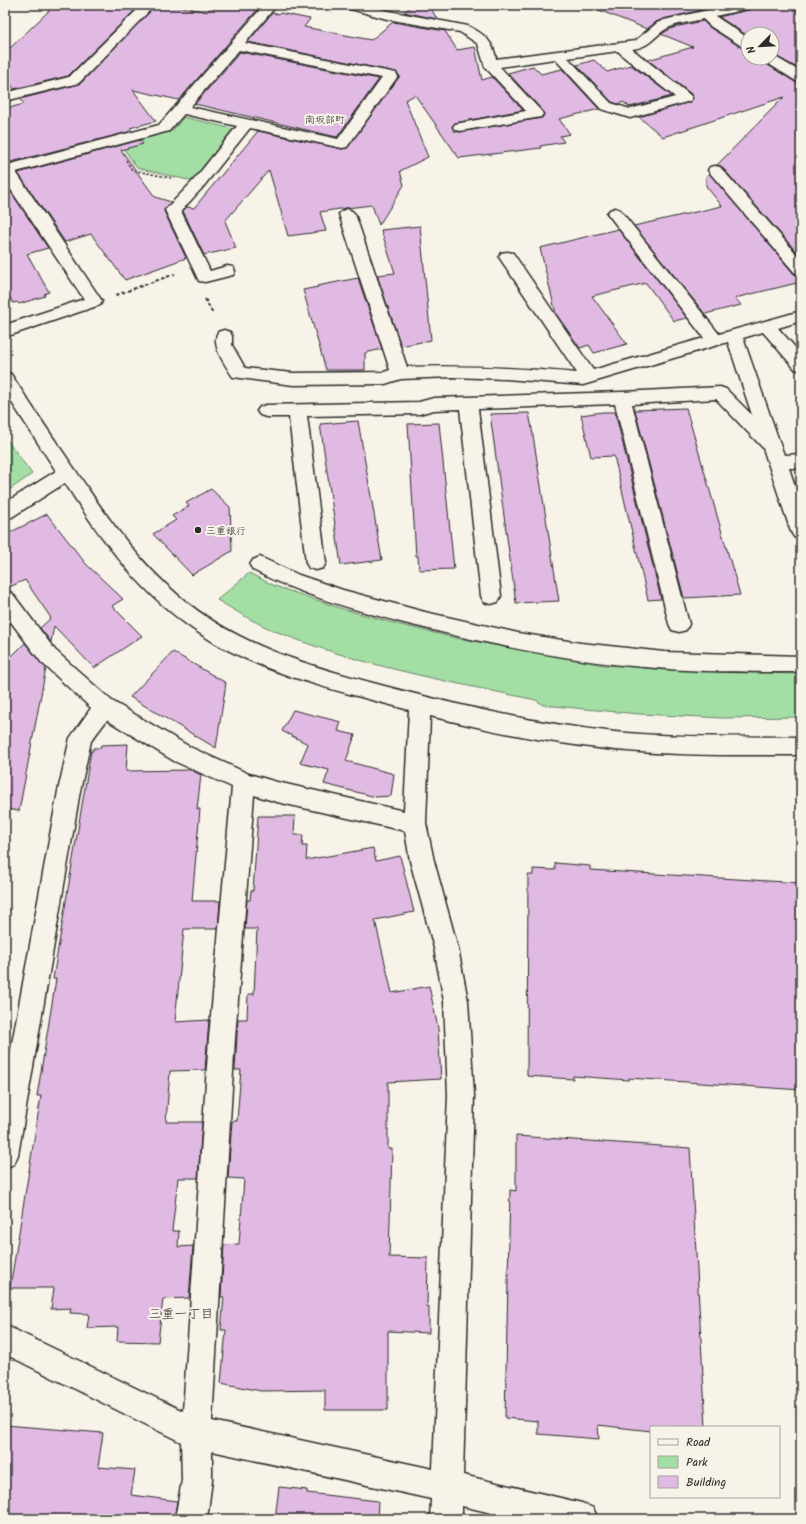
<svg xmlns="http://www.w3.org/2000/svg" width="806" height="1524" viewBox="0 0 806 1524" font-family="Kalam,'Klee One',sans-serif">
<rect width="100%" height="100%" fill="#f7f3e8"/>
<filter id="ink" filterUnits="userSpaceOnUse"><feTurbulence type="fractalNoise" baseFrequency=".025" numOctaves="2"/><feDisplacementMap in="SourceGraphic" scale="8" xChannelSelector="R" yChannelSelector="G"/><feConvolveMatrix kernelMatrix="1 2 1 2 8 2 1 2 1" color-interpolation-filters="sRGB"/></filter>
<g filter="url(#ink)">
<g fill="#a3dea4" stroke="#678468">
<path d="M184,117L233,129L192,181L137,168L121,145L172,131Z"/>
<path d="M5,437L32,474L5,493Z"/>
<path d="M249,573L275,586L340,608L397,624L451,637L604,665L719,672L801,674V717L723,718L639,714L543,705L536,700C446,681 355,665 270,629C252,621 234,610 217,600Z"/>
</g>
<g fill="#e1bae3" stroke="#2b2b2b">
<path d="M55,5H140L68,76L14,89L5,74V53Z"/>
<path d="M156,5H173L207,12L213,5H230L257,10L179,100L133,90L156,121L130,128L132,131L11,162L5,161V109L24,104L20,99L80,84Z"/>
<path d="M413,5H429L437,19L404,12Z"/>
<path d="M591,5H723L663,19L656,22L647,29L591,7Z"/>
<path d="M754,5H787L801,13V70L772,54V34H748V36L719,17L752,9Z"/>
<path d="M272,13L279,14L280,13L310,19L304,27L371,40L393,22L445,31L457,50L475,47L482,80L492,77L523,110L455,123L452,126L455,131L460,132L542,118L544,115L542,110L508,73L533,66L541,74L562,69L599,109L559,119L570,134L560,136L564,142L540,146L541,148L459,158L415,95L405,100L428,157L400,171L404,185L379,225L372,205L346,208L320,212L326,231L288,236L269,170L225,221L236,248L204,255L183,211L187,207L194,208L258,131L342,149L347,148L400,76L396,72L248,42Z"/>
<path d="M703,21L709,27L742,48L748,49V58H761L763,62L795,82L801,83V257L721,166L717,165L784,97L663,137L639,117L690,102L693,99L691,94L648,60L693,47L661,34L675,27Z"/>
<path d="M240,52L379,79L337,137L195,104Z"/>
<path d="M594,60L607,72L631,65L672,96L630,107L623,102L618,104L612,102L577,65Z"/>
<path d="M140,140L143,144L121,150L155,197L171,202L164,211L186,258L125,280L91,234L65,242L18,173Z"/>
<path d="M709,173L794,274L801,275V282L735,298L741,305L705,314L634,226L722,206L706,186V177Z"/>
<path d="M5,183L48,248L27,254L49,292L44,294L45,296L19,304L17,302L13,303L5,289Z"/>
<path d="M420,226L431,340L401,346L377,275L395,273L381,230Z"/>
<path d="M618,229L687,318L674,321L646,283L592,296L627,344L594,353L589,345L580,348L556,314L540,248Z"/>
<path d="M358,278L382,349L365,353V370H326L303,290L318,287L317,286Z"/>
<path d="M686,408L740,595L684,598L635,410Z"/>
<path d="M603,412H615L661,599L648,600L614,456L591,457L581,415Z"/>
<path d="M529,413L532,429L559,601L516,603L490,414Z"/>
<path d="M358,421L382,560L341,565L320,424Z"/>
<path d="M439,423L454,569L419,570L418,556H416L408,424Z"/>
<path d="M211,489L230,507L232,551L192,575L153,534L176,520L172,516L189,506L186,503Z"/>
<path d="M47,514L86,564L123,599L112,606L142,636L94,668L54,626L51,642L40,628L51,618L25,580L5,589V535Z"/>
<path d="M25,643L46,668L19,811L5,809V663Z"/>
<path d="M173,652L226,683L216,748L130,697Z"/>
<path d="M293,710L341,722L338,731L355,735L346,761L394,774L391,796L376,797L324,784L329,770L300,763L308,744L282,731Z"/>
<path d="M128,744L126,771L191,770L201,775L197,809H200L192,901H220L218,929H184L175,1022L209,1020L205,1070L170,1071L166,1122H202L198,1178H178L172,1231H179L178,1247L193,1246L189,1298L163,1299L158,1342L117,1341L118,1327L87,1328L89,1314L70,1313L71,1308L51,1309L54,1288H10L41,1096H37L56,979H53L91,751H93V748H100L101,745Z"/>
<path d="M258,816H295L294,835H303L302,846H307L306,860L373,848L376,861L400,856L414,912L375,920L392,993L429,986L438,1028L441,1079L388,1082V1149H392L389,1257L428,1258L427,1307H429V1333L388,1331V1410H325V1390L261,1391L221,1383L226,1330H221L224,1297H221L224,1245L239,1244L244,1179L228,1178L232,1121H237L241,1070H235L238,1019H247L248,994H254L257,929H245L247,900H250L251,891H253Z"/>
<path d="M555,863L590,866V870L801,883V1090L629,1078V1080L573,1076V1079L527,1076L528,875H533V869L555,870Z"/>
<path d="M516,1136L690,1148L706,1427H651V1431L598,1425L599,1439L538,1434V1421L505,1418L510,1190L516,1191Z"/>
<path d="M5,1425L103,1433L98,1467L135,1470L131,1495L177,1501L174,1519H46L5,1515Z"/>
<path d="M279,1487L307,1490V1493L378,1501L377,1519H275Z"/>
</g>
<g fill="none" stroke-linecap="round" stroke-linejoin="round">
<g stroke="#2b2b2b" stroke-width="3">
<g id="minor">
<path d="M142,5H155L79,83L5,101V93L69,77Z"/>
<path d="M264,5H277L245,43L391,72L396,73L398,76L347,147L342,148L250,128L203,187L181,211L210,271L227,266L233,267L235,271L233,275L205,282L199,281L197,277L165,210L193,181L237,126L184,114L169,131L16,172L102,301L100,305L5,337V325L84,299L7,184L5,180V162L11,164L159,125ZM239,50L382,78L338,139L190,107Z"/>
<path d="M346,5H366L389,11L468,26C483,33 494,42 496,59L635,41L657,23L664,20L730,5H753L752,8L715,16L748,38V48L743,47L710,26L703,19C691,22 677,23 666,29C652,38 650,47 632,49L690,95L692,98L690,101L630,118L601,109L555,59L500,67L541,111L543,114L541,117L460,131L455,130L453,127L455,124L526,111L485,67L478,44L460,32L387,19L347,8ZM618,51L624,57L675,97L630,109L611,103L568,58Z"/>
<path d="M772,55L801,72V82L796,81L764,61L762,58H772Z"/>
<path d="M715,166L720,167L801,259V274L795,273L710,173L708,170L710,167Z"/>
<path d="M615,208L620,210L719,334L801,311V321L778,328L801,354V371L795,369L763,332L743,338L784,455L801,454V468H789L801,504V539L794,537L791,532L763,448L716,399L632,404L689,624L686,630L679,632L672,630L669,624L615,404L478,409L501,596L498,602L491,604L484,602L481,596L460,409L434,410L419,414L307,416L326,563L323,568L316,570L309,568L306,563L289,417H266L260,415L257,411L260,407L266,405L419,402L434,398L622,392L720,387L726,389L752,415L728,342L583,385L506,379L452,377L401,379L385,384L293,385L233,377C226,366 210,345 218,332L224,330L230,332L232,336V345L245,368L293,373L384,372L390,370L339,214L342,211L347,209L352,211L355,214L407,367C464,365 520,368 577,373L499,257L501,253L507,252L513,253L593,370L704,338L607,213L610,210Z"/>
<path d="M5,372L11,374C32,407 54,439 76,471C106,516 137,560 179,596C235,644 303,664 373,683C452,704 532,723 615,732C677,738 739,736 801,737V755C739,755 677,756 616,750C553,744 491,731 430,716L426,823L434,861L458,948L468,1001L474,1095L463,1475L582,1503L593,1508L598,1519H517L462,1506V1519H430L431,1499L212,1451V1480L207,1519H175L182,1480L181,1442L5,1354V1325L183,1411L209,1038L232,787L174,761L107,720L91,741L80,791L18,1155L14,1164L5,1168V1082L58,791L70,738L91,708L41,662L5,614V591L12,593L55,650L112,701L190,747L249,774L277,782L404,811L409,710C339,691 263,675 202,635C143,597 102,541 65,483L12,517L5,519V503L56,471L5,392ZM254,795L277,802L405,831L410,861L434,948L444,1001L448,1095L433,1469L212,1421L235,1038Z"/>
<path d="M260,557L299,575L343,590L425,612L518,633L581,643L664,652L801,656V672C749,672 696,672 644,667C563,660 483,643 404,623C352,609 301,595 253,570L250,565L253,560Z"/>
</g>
</g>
<path stroke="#2b2b2b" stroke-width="1.5" stroke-dasharray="2.5 2" stroke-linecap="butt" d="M126,160L132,170L171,178"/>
<g stroke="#2b2b2b" stroke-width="2" stroke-dasharray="3.5 2.5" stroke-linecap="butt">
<path d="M116,295L175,274"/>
<path d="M205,299L213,314"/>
</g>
<use href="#minor" fill="#f7f3e8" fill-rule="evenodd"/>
</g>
</g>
<circle fill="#2b2b2b" stroke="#f7f3e8" stroke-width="1.5" cx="198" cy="530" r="4"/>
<g text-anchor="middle" stroke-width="4" stroke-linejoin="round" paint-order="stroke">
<g font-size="10" fill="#2b2b2b" stroke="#f7f3e8">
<text x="325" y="123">南坂部町</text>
</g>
<g font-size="10" fill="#2b2b2b" stroke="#f7f3e8" text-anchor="start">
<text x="206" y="534">三重銀行</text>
</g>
<g font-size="13" fill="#2b2b2b" stroke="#f7f3e8">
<text x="181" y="1318">三重一丁目</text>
</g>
</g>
<rect width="806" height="1524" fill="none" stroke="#f7f3e8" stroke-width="20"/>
<rect x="10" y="10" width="786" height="1504" fill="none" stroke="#2b2b2b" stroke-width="1.5" filter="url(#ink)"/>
<rect x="650" y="1426" width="130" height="72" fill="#f7f3e8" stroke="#a5a39c"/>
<rect x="658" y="1439" width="20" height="6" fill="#f7f3e8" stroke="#a5a39c"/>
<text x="686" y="1446" font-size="12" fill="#2b2b2b">Road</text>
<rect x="658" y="1456" width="20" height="12" fill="#a3dea4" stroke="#a5a39c"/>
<text x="686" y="1466" font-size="12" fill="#2b2b2b">Park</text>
<rect x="658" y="1476" width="20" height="12" fill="#e1bae3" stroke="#a5a39c"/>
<text x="686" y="1486" font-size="12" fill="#2b2b2b">Building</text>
<g transform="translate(760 46) rotate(246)"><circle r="19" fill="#f7f3e8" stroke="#a5a39c"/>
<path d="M0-3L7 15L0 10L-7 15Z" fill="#2b2b2b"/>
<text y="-6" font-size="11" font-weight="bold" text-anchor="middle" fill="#2b2b2b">N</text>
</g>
</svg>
